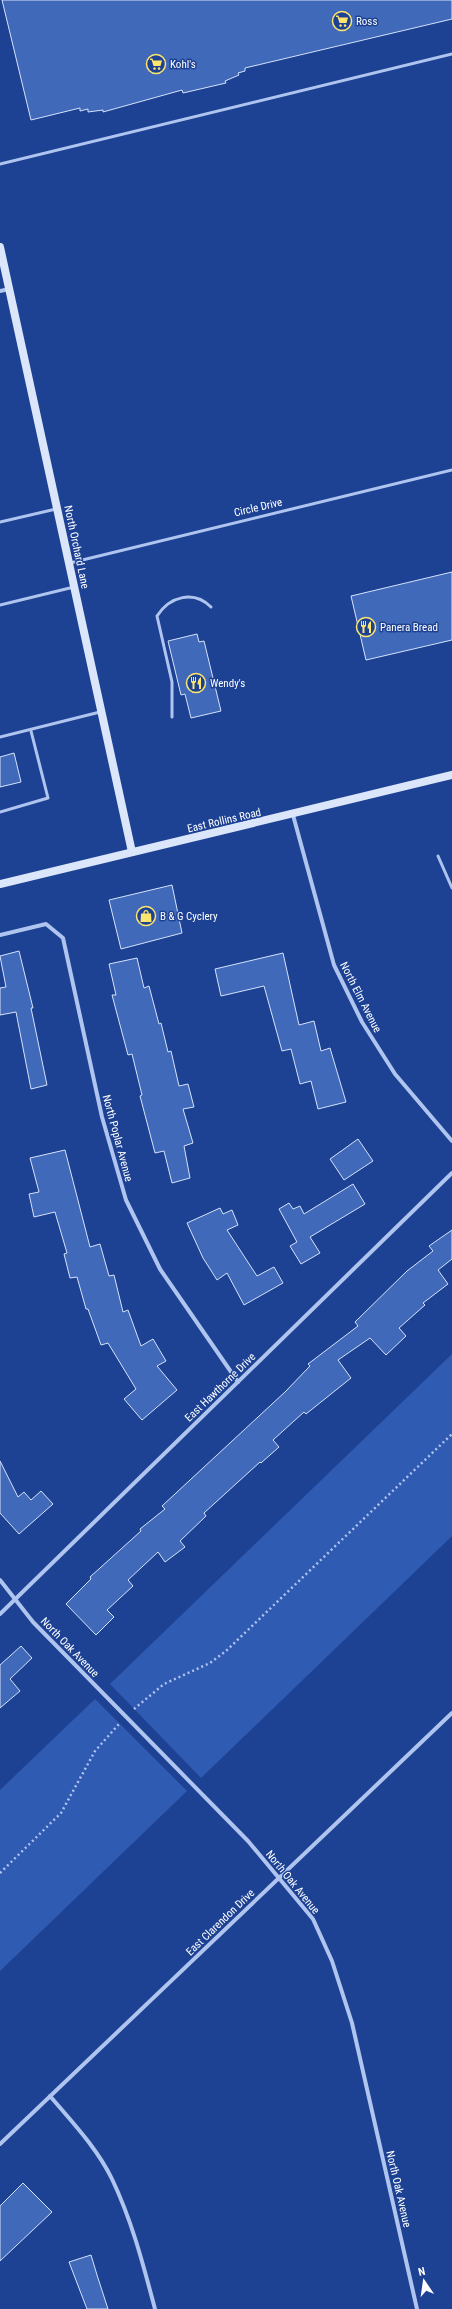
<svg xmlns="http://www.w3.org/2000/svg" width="452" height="2309" viewBox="0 0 452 2309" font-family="'Roboto Condensed',sans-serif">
<rect width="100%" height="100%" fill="#1d4294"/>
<g fill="#305bb2">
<path d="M452,1354V1536L201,1778L110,1684Z"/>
<path d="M95,1699L187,1791L0,1971V1790Z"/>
</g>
<g fill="#4169ba" stroke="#d5e2fb">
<path d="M2,0H452V19L245,68V71L238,73L239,75L225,81L226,83L183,93L182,90L103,112V110L88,112V109L80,111V108L31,120Z"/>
<path d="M452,572V640L366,660L351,596Z"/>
<path d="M197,634L199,642L204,641L221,711L191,718L185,694L181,695L168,641Z"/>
<path d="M14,753L21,782L0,787V757Z"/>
<path d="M172,885L182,933L121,949L109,900Z"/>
<path d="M19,951L33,1008H31L47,1085L31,1089L16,1012L0,1015V988L6,987L0,956Z"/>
<path d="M283,953L299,1025L314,1021L321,1051L330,1048L346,1102L318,1109L311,1081L300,1084L291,1049L282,1051L264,986L221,996L215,969Z"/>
<path d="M137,958L144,988L149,986L159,1024L161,1023L168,1052L171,1051L179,1086L188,1084L194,1107L183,1109L193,1143L184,1146L190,1178L172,1183L164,1151L155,1153L140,1096L142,1095L132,1054L128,1055L112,995H116L109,964Z"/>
<path d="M358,1139L373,1161L344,1180L330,1159Z"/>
<path d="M65,1150L90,1247L100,1244L109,1276L114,1275L123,1312L128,1310L141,1346L153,1339L166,1361L157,1366L177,1390L142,1420L124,1399L136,1389L108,1343L101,1345L88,1309H86L77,1277L70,1278L64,1254L67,1253L55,1212L34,1217L29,1194L39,1192L30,1158Z"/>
<path d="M353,1184L365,1204L310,1237L320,1253L301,1264L290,1246L297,1242L279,1209L289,1203L293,1209L300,1206L304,1214Z"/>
<path d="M220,1208L223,1214L232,1210L238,1225L227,1230L257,1276L274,1267L283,1283L244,1305L227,1273L217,1280L203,1258L187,1223Z"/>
<path d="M452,1230V1259L438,1270L448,1284L423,1303L425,1305L399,1328L406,1336L386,1355L370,1338L338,1360L351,1378L306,1414L304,1412L273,1440L279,1447L261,1463L260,1462L204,1513L206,1516L180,1541L185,1547L165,1562L158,1552L128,1580L133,1586L107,1610L114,1617L96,1635L66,1604L91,1579L90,1577L141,1531L140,1529L165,1509L162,1506L285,1392L310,1366L308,1364L358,1326L355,1322L407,1271L433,1251L429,1246Z"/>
<path d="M0,1461L18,1497L24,1492L31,1500L41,1491L53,1504L19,1534L0,1513Z"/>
<path d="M21,1646L32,1658L10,1679L20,1691L0,1708V1665Z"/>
<path d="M23,2183L52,2212L0,2261V2206Z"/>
<path d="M91,2255L97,2275L108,2309H87L69,2262Z"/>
</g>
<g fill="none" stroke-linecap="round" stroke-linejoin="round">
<g stroke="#afc4ef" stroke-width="2.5" stroke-dasharray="2 3" stroke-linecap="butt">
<path d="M134,1709L164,1684L210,1663L226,1651L452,1434"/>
<path d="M0,1873L61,1813L95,1751L119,1724"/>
</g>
<g stroke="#afc4ef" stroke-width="3">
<path d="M0,164L452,54"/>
<path d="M0,522L56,509"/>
<path d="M70,563L452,470"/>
<path d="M0,605L74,587"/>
<path d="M172,717V682L157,616C170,596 194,590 211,607"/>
<path d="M0,737L100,712"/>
<path d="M0,812L48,798L31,731"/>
<path d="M438,856L452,888"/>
</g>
<g stroke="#afc4ef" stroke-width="4">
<path d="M0,291L9,289"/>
<path d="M293,815L334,965L362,1022L395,1074L452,1141"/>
<path d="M0,935L46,924L63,938L102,1117L126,1200L160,1269L238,1382"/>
<path d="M0,1580L33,1622L248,1841L313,1919L332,1961L352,2023L417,2309"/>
<path d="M0,1614L452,1173"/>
<path d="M50,2096C72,2122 97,2148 112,2179C132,2221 143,2264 155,2309"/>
<path d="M0,2144L452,1713"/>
</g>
<g stroke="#dce6fb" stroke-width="8">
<path d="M0,247L132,852"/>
<path d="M0,884L452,775"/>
</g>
</g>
<defs>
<g id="supermarket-ring" transform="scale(1)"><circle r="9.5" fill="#1d4294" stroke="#fee66e" stroke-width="1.5"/><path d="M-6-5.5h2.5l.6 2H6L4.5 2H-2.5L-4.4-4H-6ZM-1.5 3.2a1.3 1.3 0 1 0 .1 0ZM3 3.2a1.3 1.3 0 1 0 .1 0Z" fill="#fee66e"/></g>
<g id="restaurant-ring" transform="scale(1)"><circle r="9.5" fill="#1d4294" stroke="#fee66e" stroke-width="1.5"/><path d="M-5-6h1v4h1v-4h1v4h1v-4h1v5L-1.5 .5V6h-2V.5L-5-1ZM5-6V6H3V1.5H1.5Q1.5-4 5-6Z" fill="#fee66e"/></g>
<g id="shop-ring" transform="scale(1)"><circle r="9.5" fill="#1d4294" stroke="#fee66e" stroke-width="1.5"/><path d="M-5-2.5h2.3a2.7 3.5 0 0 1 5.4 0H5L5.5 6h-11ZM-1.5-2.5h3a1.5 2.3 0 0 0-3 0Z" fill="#fee66e"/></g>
</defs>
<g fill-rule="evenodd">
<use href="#supermarket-ring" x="342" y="21"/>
<use href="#supermarket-ring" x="156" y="64"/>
<use href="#restaurant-ring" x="366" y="627"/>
<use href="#restaurant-ring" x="196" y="683"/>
<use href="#shop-ring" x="146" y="916"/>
</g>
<g text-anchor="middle" stroke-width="3" stroke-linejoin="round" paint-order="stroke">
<g font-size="11" fill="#fff" stroke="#1d4294" text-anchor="start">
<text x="356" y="25">Ross</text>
<text x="170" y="68">Kohl's</text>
<text x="380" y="631">Panera Bread</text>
<text x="210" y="687">Wendy's</text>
<text x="160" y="920">B &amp; G Cyclery</text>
</g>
<g font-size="11" fill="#fff" stroke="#1d4294">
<text transform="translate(258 507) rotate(-13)" y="4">Circle Drive</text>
<text transform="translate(77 547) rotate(78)" y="4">North Orchard Lane</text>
<text transform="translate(224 820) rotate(-13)" y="4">East Rollins Road</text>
<text transform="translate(361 997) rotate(63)" y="4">North Elm Avenue</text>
<text transform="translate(118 1138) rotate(75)" y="4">North Poplar Avenue</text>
<text transform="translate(220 1387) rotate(-44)" y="4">East Hawthorne Drive</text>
<text transform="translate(70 1647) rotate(46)" y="4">North Oak Avenue</text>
<text transform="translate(293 1882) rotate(51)" y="4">North Oak Avenue</text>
<text transform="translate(220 1922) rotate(-44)" y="4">East Clarendon Drive</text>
<text transform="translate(399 2189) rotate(77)" y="4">North Oak Avenue</text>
</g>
</g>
<g transform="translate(424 2281) rotate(347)" stroke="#1d4294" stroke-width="3" paint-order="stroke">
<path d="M0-3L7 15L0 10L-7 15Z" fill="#ffffff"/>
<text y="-6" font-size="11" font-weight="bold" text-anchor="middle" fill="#ffffff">N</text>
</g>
</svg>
